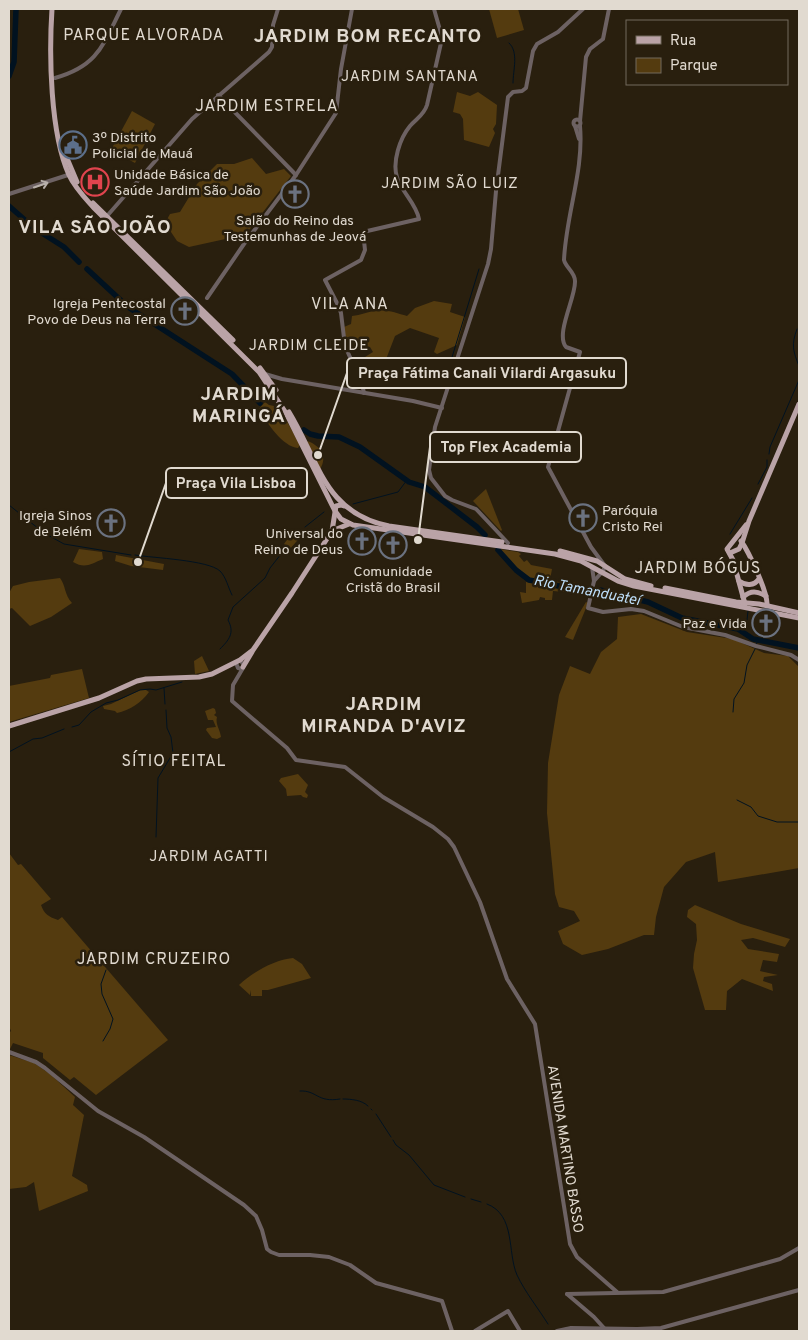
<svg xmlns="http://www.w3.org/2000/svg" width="808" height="1340" viewBox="0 0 808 1340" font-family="Overpass,sans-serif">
<rect width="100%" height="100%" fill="#291f0e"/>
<g fill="#543b0f">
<path d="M489,9H518L524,30L497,38Z"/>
<path d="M457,92L470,96L478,92L497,105L496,124L493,129L495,133L489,147L464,140L463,119L460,114L453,112Z"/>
<path d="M132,111L155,124L135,163L111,150Z"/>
<path d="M252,158L266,174L284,169L291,176L250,229L239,236L189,247L177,241L165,223L170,214L180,212L197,184L217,164H234Z"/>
<path d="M434,301L452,304L450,312L465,317L457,345L437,354L434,352L439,338L410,328L395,336L383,367L366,365L363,361L365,357L373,352L370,347L346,344L344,327L351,324L352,316C361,315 367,312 375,311C386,309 397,313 407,316L415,308Z"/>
<path d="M265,402L269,405L279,407L300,445L298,448C283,447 266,422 259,409Z"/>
<path d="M307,441C320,445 328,457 320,469Z"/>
<path d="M486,489L502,530L501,531L473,501Z"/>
<path d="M294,530L302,535L290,549L284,544Z"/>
<path d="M79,549L102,552L103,559C91,564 85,569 73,562Z"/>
<path d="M499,549L518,552L521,554L519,556L524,562L527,560L531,565L552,569L550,580L559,582L580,583L577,584L530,580L514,567Z"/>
<path d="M116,555L164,564L163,570L131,566L115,561Z"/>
<path d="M60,578C66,586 64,594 72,603L51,617L30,626L12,608L9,609V593L13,586L29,582Z"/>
<path d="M526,582L575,589V593L553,591L552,600H545V598L540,597L539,600L522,603L520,592L526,593Z"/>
<path d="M586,602L588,603L573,640L565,637Z"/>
<path d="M641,614L687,632L733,639L764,653L788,656L799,667V868L718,882L715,852L686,862L664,887L656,917L654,935H644L608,949L582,955L563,944L558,931L580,921L574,911L559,907L555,894L547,813L548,763L559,695L570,666L590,674L601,652L617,639L618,617Z"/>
<path d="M202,656L209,671L195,674L194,661Z"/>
<path d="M82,669L89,698L9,722V686L50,678L51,675Z"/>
<path d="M140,690H146L149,692C141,703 130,710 117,713L115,711L104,709L103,706L111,704Z"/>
<path d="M213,708L215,709L216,713L214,715L217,717C215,724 220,729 221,737L217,739L212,738L206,730L207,728L216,727L213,720H208L205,711Z"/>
<path d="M298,774L308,785L305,792L308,795L307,798L303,797L301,795L287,796L286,789L279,781L281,778Z"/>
<path d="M9,853L18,865L21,864L51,899L41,905C44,914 49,917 58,920L62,917L168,1040L96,1095L74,1077L70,1080L43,1058V1053L13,1043L9,1051V1033L11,1031L9,1026Z"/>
<path d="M695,905L741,924L790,939L785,947L753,938L741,940L748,949L779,954L777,962L763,960L760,971L778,975L764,977L763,981L772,984L773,991L742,979L727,991L726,1010H705L693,968L694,954L697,940L696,924L687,917L688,910Z"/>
<path d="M293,958L302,964L311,978L268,990H262V996H251V990L250,995L239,985C253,972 274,960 293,958Z"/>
<path d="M9,1055L34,1063L50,1074L75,1097L73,1105L84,1115L72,1176L87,1185L88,1191L39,1211L34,1182L26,1187L9,1189Z"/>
</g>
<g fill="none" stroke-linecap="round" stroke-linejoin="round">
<g stroke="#011220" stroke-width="1">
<path d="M509,43C519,52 513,70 513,83"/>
<path d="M797,329C791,345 793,351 799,366"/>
<path d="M440,381L449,367L479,269"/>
<path d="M769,454L770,447L799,380"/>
<path d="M758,484L767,467V460"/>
<path d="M353,504L398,492L407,480"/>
<path d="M9,505L44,533L64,544L131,555"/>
<path d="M305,527L324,512"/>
<path d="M730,534L752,498"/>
<path d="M135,555C153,558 208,560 220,571C226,577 228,587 232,595"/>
<path d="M742,630L747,620L748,611"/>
<path d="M756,644L759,640"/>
<path d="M220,649C229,640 235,633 228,620L233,607L265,578L270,568L285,549"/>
<path d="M164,688L165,704"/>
<path d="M733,712L734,699L744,683L747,665L755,649"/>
<path d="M72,727L79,725L91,712L106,703L118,700L140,690L150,689L156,690L182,682"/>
<path d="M9,752L33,739L42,738L64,729"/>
<path d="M737,800L751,807L758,816L777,822H799"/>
<path d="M156,837L158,778L173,753L171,737L167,728L166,710"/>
<path d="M103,1041L110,1029L113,1019L102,994L101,984L106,970"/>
<path d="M300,1091C317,1090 317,1103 340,1099"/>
<path d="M343,1099C351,1099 362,1100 368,1106"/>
<path d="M371,1109L372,1110"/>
<path d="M376,1114L391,1137"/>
<path d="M393,1140L396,1145L409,1155L434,1185L465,1197"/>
<path d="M471,1199L481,1202"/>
<path d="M487,1204C516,1215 507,1252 517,1275C525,1292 538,1308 548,1324"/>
</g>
<g stroke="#011220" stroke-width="5.5">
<path d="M9,76L14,62L16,9"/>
<path d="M9,206L34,228L64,247L79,262"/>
<path d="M87,269L128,307L232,374L260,403"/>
<path d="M304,430L310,434L318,436L339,437L360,447L409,482L425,487L477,527L485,535"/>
<path d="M498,550L516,570L529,580L568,588L600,590L648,602L682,618L738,629L753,639L799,648"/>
</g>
<g stroke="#6d6263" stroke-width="4">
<path d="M55,78C98,66 103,45 121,9"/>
<path d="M218,95L296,175"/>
<circle cx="577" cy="123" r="3.5"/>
<path d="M580,121L586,57L590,49L603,39L609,9"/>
<path d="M575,126L579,139"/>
<path d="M580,126C584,171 566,214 564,260C566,268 575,272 575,281C576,297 555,334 566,347L580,352L548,467L591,547L605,566L603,571L594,581L588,608L603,612L631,609L644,611L683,627L725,635L756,646L791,655L799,660"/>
<path d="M9,194L71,174"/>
<path d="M107,216L192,119L269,52L272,47L273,25L278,9"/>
<path d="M207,298L244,244L296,175L336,113L341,69L352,9"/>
<path d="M265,374L282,379L413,401L442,408"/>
<path d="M364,393L362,384L345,346L341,313L338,305L325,280L361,260L365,250L363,232L419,219C416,203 402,193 397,177C392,162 400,138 410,126C417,118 424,115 427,105L441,43L440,30L434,9"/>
<path d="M508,543L476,509L452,500L445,496L431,478L429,470L435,427L488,264L491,249L496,191L508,97L513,92L522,91L526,88L533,51L537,44L558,32L583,9"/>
<path d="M592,567L594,581"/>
<path d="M236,663L238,668L242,669L244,665L240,660"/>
<path d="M243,668L233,685L232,701L287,748L296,760L345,767L383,797L433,827L448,839L454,847L480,902L507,979L535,1024L570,1244L577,1257L617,1292"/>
<path d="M9,1052L36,1062L45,1068L98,1111L144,1137L244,1205L256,1216L262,1230L267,1249L271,1252L279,1255H310L329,1257L350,1265L376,1283L442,1301L452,1331"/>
<path d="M567,1294L663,1292L780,1259L799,1248"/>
<path d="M567,1294L594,1317L604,1328"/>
<path d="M475,1331L508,1311L520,1331"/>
<path d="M557,1331L571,1328L637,1329L661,1328L799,1290"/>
</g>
<g stroke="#baa3a7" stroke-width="5">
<path d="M52,9C49,54 50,133 69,175C75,188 85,198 94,208L259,372L286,413L335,511L341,519L353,525L555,554L581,561L618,581L634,586L799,618"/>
<path d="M66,156L77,182"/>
<path d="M93,203L233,340"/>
<path d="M260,368L276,390"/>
<path d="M289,412C319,461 324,513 389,526L502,542"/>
<path d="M332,531L349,524"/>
<path d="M741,541C749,552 768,593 767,605"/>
<path d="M560,551L597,561L625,579L651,586"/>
<path d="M730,553L739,549L742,543L749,521L799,404"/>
<path d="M739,581C746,586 754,586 759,579"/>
<path d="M665,588L736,602L759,604L799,613"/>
<path d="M743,597C751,590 757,591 766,596"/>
<path d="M745,604L733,560L727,549L746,525"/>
<path d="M243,667L252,652"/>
<path d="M9,726L99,698L137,681L146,679L199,677L212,674L240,660L253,650L292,593L332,531L336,506L341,505L344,506"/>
</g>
</g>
<defs><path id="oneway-shaft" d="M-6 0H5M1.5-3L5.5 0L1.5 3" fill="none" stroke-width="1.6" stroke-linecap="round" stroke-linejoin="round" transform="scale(1.25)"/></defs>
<use stroke="#b8b0aa" href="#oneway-shaft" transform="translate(41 185) rotate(-19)"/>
<defs>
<g id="civic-ring" transform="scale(1.4375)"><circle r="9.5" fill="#291f0e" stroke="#5c6f8a" stroke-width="1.5"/><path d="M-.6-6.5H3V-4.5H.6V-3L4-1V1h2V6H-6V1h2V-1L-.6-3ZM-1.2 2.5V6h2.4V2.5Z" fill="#5c6f8a"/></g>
<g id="hospital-ring" transform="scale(1.4375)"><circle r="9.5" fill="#291f0e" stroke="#e0444e" stroke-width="1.5"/><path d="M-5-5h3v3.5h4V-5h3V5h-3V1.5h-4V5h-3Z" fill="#e0444e"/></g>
<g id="church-ring" transform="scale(1.4375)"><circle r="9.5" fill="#291f0e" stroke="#6b7280" stroke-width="1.5"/><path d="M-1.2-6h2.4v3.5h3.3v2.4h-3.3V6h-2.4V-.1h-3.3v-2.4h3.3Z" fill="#6b7280"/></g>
</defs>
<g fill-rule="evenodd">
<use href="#civic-ring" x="73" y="145"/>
<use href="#hospital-ring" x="95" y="182"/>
<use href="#church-ring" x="295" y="194"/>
<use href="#church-ring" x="185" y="311"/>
<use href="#church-ring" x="583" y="518"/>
<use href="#church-ring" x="111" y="523"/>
<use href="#church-ring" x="362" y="541"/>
<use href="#church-ring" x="393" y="545"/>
<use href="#church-ring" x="766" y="623"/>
</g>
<g text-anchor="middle" stroke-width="5" stroke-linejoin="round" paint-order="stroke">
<g font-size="14" fill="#e1dad0" stroke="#291f0e" text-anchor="end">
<text x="92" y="142" text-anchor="start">3º Distrito<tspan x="92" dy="16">Policial de Mauá</tspan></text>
<text x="114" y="179" text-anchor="start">Unidade Básica de<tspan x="114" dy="16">Saúde Jardim São João</tspan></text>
<text x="295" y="225" text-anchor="middle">Salão do Reino das<tspan x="295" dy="16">Testemunhas de Jeová</tspan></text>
<text x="166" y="308">Igreja Pentecostal<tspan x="166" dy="16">Povo de Deus na Terra</tspan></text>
<text x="602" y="515" text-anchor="start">Paróquia<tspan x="602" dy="16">Cristo Rei</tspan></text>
<text x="92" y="520">Igreja Sinos<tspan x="92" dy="16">de Belém</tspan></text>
<text x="343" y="538">Universal do<tspan x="343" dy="16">Reino de Deus</tspan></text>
<text x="393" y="576" text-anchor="middle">Comunidade<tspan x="393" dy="16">Cristã do Brasil</tspan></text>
<text x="747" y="628">Paz e Vida</text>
</g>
<g font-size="14" fill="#e1dad0" stroke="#291f0e">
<text transform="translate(566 1149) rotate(81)" y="5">AVENIDA MARTINO BASSO</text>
</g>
<g font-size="15" letter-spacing="1" fill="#e1dad0" stroke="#291f0e">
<text x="410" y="81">JARDIM SANTANA</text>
<text x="450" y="188">JARDIM SÃO LUIZ</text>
<text x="309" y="350">JARDIM CLEIDE</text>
<text x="209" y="861">JARDIM AGATTI</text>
</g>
<g font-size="15" font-style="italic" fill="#bedffa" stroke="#291f0e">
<text transform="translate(587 590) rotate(11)" y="5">Rio Tamanduateí</text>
</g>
<g font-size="16" letter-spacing="1" fill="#e1dad0" stroke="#291f0e">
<text x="144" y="40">PARQUE ALVORADA</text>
<text x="267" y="111">JARDIM ESTRELA</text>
<text x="350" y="309">VILA ANA</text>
<text x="698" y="573">JARDIM BÓGUS</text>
<text x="174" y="766">SÍTIO FEITAL</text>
<text x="154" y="964">JARDIM CRUZEIRO</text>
</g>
<g font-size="19" font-weight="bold" letter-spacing="1" fill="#e1dad0" stroke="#291f0e">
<text x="368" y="42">JARDIM BOM RECANTO</text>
<text x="95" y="233">VILA SÃO JOÃO</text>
<text x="239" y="400">JARDIM<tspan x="239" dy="22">MARINGÁ</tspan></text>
<text x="384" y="710">JARDIM<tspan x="384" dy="22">MIRANDA D'AVIZ</tspan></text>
</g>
</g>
<path fill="none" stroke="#e1dad0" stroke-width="2" d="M318 455L347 373M418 540L430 447M138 562L166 483"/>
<g fill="#e1dad0" stroke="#291f0e" stroke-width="2">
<circle cx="318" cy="455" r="5"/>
<circle cx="418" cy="540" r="5"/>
<circle cx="138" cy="562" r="5"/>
</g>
<g fill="#291f0e" stroke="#e1dad0" stroke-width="2">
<rect x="347" y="358" width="279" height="30" rx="5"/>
<rect x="430" y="432" width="151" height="30" rx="5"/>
<rect x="166" y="468" width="141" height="30" rx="5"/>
</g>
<g font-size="15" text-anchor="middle" font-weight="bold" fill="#e1dad0">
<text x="487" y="378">Praça Fátima Canali Vilardi Argasuku</text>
<text x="506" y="452">Top Flex Academia</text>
<text x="236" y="488">Praça Vila Lisboa</text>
</g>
<rect width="808" height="1340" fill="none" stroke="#e1dad0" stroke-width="20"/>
<rect x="626" y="20" width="162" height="65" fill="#291f0e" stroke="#736a5c"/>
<rect x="636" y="36" width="25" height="8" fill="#baa3a7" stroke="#736a5c"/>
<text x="670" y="45" font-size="15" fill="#e1dad0">Rua</text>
<rect x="636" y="58" width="25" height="15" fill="#543b0f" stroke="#736a5c"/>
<text x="670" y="70" font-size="15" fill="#e1dad0">Parque</text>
</svg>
